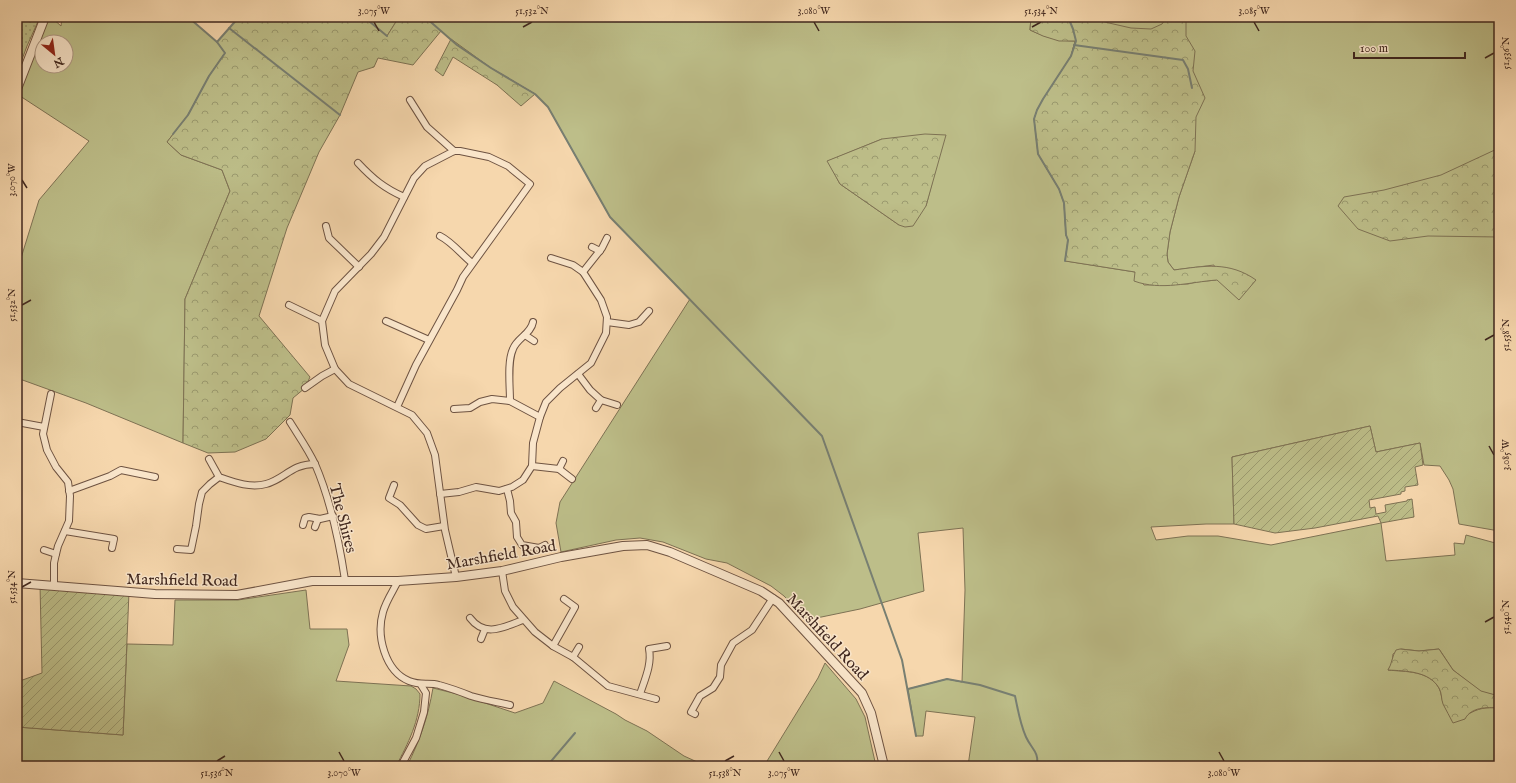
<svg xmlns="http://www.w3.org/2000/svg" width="1516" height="783" viewBox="0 0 1516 783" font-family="'IM FELL English',serif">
<defs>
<pattern id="forest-crowns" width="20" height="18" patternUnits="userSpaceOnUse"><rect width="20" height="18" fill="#bdbe89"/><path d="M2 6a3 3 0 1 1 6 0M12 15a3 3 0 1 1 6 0" fill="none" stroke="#9b9a6f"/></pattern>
<pattern id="park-dots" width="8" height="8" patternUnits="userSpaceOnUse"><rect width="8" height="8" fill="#bdbe89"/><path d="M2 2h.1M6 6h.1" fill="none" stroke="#9b9a6f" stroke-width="1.8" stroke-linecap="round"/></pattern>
<pattern id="garden-furrows" width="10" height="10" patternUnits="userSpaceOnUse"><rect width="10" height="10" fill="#bdbe89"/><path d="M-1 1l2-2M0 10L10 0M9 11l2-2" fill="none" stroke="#9b9a6f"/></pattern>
</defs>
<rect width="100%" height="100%" fill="#f6d7ad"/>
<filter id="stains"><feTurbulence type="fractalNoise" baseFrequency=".005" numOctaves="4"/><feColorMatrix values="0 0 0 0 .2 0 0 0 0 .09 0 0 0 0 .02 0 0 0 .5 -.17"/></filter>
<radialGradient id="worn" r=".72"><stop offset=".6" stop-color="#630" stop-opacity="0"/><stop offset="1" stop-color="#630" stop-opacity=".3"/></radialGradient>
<g fill="#bdbe89" stroke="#7e7254" fill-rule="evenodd">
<path d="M45,17H51L61,26L62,17H188L217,42L225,53L209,76L188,115L167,142L181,155L222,170L230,191L185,299L183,443L86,403L17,378V271L39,200L89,141L17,94V89ZM42,42H66V66H42Z"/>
<path d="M364,17H399L387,36Z"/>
<path d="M425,17H1031L1030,30C1045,37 1058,41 1075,41L1068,17H1499V531L1459,524L1453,489L1449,480L1440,466L1424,465L1420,443L1376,452L1370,426L1232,457L1234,524H1206L1151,527L1156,540L1188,536H1218L1271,545L1381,523L1386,561L1455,555L1454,543L1464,544L1466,535L1499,544V696L1481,692L1453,670L1439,649L1419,651L1401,649L1393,654L1392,664L1388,670C1406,672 1428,670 1439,688C1441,692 1442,699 1443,703L1467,715C1478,708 1486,707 1499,708V766H968L975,717L926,711L923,736H916L908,689L947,679L962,682L965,590L963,528L918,533L924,591L860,609L807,620L784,596L771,586L727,563L706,559L663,542L640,538L616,540L561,552L556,523L560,502L690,299L610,217L548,107L535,94L491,68L457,45ZM1074,45L1195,151L1179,197L1170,232L1167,254L1168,262L1174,270L1214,265L1216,280L1196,282L1188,284L1144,285L1135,272L1066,261L1068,240L1066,235L1064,203L1059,189L1045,166L1037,110L1071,56ZM882,139L932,183L926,206L899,225L840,184L828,161Z"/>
<path d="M306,590L310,629H347L349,645L336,681L411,686L416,689L420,694C420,720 408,744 396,766H17V727L123,735L127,644L173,645L175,600H238Z"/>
<path d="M825,663L856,699L865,717L876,766H764L818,678Z"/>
<path d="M554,681L616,714L625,720L647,731L684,756L706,766H407C420,740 428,717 433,688L461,695L515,713L543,703Z"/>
</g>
<g fill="url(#forest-crowns)" stroke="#7e7254">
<path d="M239,17H364L387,36L399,17H425L441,31L413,65L378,58L374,67L358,72L340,115L319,152L287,228L259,316L310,377L305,388L293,398L290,415L266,439L235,452L208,453L183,443L185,299L230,191L222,170L181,155L167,142L188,115L209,76L225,53L217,42Z"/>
<path d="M1031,17H1089L1109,23L1131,28L1151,29L1162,24L1167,17H1186V36L1195,51L1193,71L1205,98L1196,117L1195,151L1179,197L1170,232L1167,254L1168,262L1174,270C1204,266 1229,261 1256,280L1239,300L1217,280C1190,282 1161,291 1134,281L1135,272L1065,261L1068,240L1066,235L1064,203L1059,189L1038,154L1034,119L1037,110L1043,99L1071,56L1075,41H1059L1043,36L1030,30Z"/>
<path d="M451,39L491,68L535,94L521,106L497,85L453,57L443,76L435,70Z"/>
<path d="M925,134L946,135L926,206L913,226L905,227L899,225L840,184L827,161L882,139Z"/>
<path d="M1499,148V237L1428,236L1390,241L1358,229L1338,206L1344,197L1384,190L1441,175Z"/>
<path d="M1400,649L1419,651L1439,649L1453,670L1481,691L1499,696V708C1487,707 1471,707 1465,719L1453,723C1450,717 1446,710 1443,704C1441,699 1442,693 1439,688C1429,671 1406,671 1388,670C1392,664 1392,656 1396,650Z"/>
</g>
<path fill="url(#park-dots)" stroke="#7e7254" d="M17,17H40L27,46L17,73Z"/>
<g fill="url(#garden-furrows)" stroke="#7e7254">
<path d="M1370,426L1376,452L1420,443L1423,465L1415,467L1418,485L1405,487V491L1401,492V494L1369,500L1370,508L1375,507L1376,514L1386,512L1385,505L1407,501V500L1412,499L1414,517L1381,523L1378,516L1315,528L1275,533L1234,524L1232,457Z"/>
<path d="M40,585L129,592L123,735L17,727V682L42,673Z"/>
</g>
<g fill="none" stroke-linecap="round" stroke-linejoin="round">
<g stroke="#787f72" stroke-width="2">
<path d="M364,17L387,36"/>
<path d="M425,17L457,45L491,68L535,94L548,107L610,217L822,436L902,660L916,736"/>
<path d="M229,28L340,115"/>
<path d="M217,42L239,17"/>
<path d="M1074,45L1183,60L1188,69L1192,88"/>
<path d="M173,134L188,115L209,76L225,53L217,42L188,17"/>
<path d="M1065,261L1068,240L1066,235L1064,203L1059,189L1038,154L1034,119L1037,110L1043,99L1071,56L1076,41L1073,29L1068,17"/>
<path d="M908,689L947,679L980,685L1015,696C1018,710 1020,724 1026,737C1032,750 1039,751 1037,766"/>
<path d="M547,766L575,733"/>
</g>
<g stroke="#6e5342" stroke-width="8">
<g id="minor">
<path d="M410,100L427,127L454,151"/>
<path d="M358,163C373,179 384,188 404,197"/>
<path d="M326,226L329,238L359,267"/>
<path d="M440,236C452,242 461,254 472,263"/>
<path d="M592,247L600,251"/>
<path d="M551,258L573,265L583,272"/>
<path d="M289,305L322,321"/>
<path d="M386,321L429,340"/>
<path d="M607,322L629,325L639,322L649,311"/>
<path d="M525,335L534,341"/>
<path d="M578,374L590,390L601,400L617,405"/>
<path d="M305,388L322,376L335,369"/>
<path d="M51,394L43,434L47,450L56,467L68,482L70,496L69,521L58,546L56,554L54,563V586"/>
<path d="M510,401C510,386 507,362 513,349C517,338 531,334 533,322"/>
<path d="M397,407L416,365L457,290L463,277L530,184L508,166L489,157L460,151H454L425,166L414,178L384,237L371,254L335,291L322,321L325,345L335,369L349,384L412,415L427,433L435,455L445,530L456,577"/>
<path d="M596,408L601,400"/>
<path d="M454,409L470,408L480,402L492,399L510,401L540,417"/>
<path d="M17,422L44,427"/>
<path d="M290,422C298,435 308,449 315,464C331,501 339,540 345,580"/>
<path d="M209,459L219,477L222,478C236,483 251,488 266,484C285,479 291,464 315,464"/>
<path d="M532,466L559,469L572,479"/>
<path d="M559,469L563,461"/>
<path d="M394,485L389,498L400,505L418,525L426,529L444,526"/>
<path d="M507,489L510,501L511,513L516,522L517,537L522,545L539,548L545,545"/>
<path d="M69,491L110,476L121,470L155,477"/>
<path d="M440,494L459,492L476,487L499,491L512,487L523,480L532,466L533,443L540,417L546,402L560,388L591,363L606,333L607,317L601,300L583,272L602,248L607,238"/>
<path d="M303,525L305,518L309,517L320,519L333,516"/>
<path d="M315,527L318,519"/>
<path d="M65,531L114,539L112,548"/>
<path d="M177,549L191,550L196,526L199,504L202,492L210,484L219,477"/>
<path d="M44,550L56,554"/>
<path d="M502,571L505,591L513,607L535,632L553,646L573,657L608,686L656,699"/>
<path d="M398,581C393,591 386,601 383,612C376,636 385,671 409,681C421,686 429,682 439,685C450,688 461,692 471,696C484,700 497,702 510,705"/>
<path d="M470,618C485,638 504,627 523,620"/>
<path d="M481,639L485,629"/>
<path d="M553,646L575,607L564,599"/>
<path d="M573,657L579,647"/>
<path d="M640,694C645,679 652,664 649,649L667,646"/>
<path d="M695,714L691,712L700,696L713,688L720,677L721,665L733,643L752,630L773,598"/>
<path d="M401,766L416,738L424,712L426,693L421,685"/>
</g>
</g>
<g stroke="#6e5342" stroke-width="10">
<g id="tertiary">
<path d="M17,89L45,17"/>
<path d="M17,583L155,594L237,595L312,581H398L456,577L502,571L561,557L623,546L647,545L670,552L761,591L779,603L862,693L871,713L884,766"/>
</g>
</g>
<use href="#minor" stroke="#f9e5ca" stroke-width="6"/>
<use href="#tertiary" stroke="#f9e5ca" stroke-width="8"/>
</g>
<path fill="none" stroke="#40271e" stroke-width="1.5" d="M374,22L379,31M814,22L819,31M1254,22L1259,31M523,27L532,22M1032,27L1041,22M1485,58L1494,53M22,180L27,188M22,305L31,300M1485,340L1494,335M1489,446L1494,455M22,587L31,582M1485,622L1494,617M339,752L344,761M779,752L784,761M1219,752L1224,761M217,761L225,756M725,761L734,756"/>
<g text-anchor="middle" stroke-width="3" stroke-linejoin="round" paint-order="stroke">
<g font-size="16" fill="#40271e" stroke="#f9e5ca">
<text transform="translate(344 518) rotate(76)" y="6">The Shires</text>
<text transform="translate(501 554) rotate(-10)" y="6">Marshfield Road</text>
<text transform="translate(182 579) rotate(1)" y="6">Marshfield Road</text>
<text transform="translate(828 636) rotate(47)" y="6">Marshfield Road</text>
</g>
</g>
<rect width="1516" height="783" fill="none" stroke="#f6d7ad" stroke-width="44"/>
<g transform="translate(54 54) rotate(151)"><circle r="19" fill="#f9e5ca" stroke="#af9985"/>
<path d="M0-3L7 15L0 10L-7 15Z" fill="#8f2418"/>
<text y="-6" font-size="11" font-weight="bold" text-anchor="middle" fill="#40271e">N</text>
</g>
<path d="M1354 52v6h111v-6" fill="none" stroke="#40271e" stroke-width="2"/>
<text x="1360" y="52" font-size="12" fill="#40271e" stroke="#f9e5ca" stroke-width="3" paint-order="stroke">100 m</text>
<rect x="22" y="22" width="1472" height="739" fill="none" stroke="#40271e" stroke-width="1.5"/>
<g font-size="10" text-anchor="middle" fill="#40271e">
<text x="374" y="14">3.075°W</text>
<text x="532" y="14">51.532°N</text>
<text x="814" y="14">3.080°W</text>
<text x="1041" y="14">51.534°N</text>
<text x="1254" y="14">3.085°W</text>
<text transform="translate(1505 53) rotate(-90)" y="4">51.536°N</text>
<text transform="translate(11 180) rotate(-90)" y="4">3.070°W</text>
<text transform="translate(11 305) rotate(-90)" y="4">51.532°N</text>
<text transform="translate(1505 335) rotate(-90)" y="4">51.538°N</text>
<text transform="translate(1505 455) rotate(-90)" y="4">3.085°W</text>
<text transform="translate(11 587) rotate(-90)" y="4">51.534°N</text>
<text transform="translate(1505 617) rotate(-90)" y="4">51.540°N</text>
<text x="217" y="776">51.536°N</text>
<text x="344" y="776">3.070°W</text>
<text x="725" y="776">51.538°N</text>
<text x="784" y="776">3.075°W</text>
<text x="1224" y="776">3.080°W</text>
</g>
<rect width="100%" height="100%" filter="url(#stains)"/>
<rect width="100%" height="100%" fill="url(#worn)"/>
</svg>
